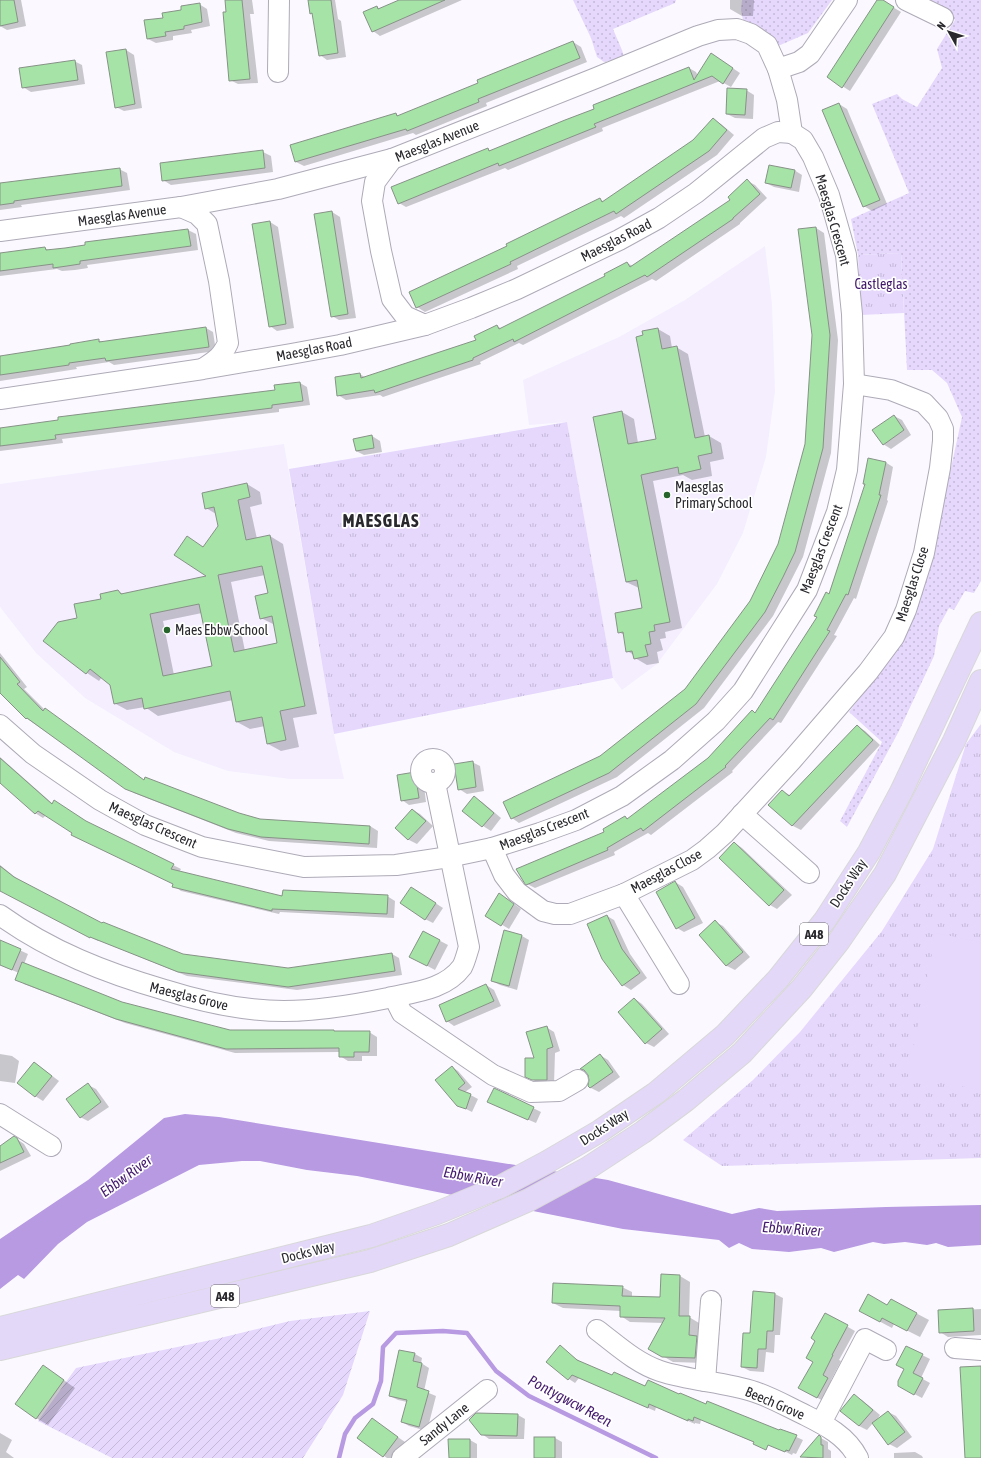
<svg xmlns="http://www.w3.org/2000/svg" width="981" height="1458" viewBox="0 0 981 1458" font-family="'Asap Condensed',sans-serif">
<defs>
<pattern id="grass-dots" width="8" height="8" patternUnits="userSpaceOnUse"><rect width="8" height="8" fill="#e5d8fc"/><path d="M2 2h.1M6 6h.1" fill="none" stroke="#c4b9d8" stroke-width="1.8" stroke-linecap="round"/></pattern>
<pattern id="park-tufts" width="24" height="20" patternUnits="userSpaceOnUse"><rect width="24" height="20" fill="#e5d8fc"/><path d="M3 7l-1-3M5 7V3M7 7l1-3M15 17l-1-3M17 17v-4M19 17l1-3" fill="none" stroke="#c4b9d8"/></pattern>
<pattern id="garden-furrows" width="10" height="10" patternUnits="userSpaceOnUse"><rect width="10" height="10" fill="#e5d8fc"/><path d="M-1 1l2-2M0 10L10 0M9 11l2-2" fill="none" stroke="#c4b9d8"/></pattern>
</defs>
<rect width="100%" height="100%" fill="#fbf9ff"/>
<g fill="#f4eeff">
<path d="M765,246L772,304L775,391L766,457L743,533L717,584L657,664L622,690L613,678L567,422L529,425L523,380L619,337L685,300Z"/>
<path d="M284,444L334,734L344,779H290L228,771L174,752L85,698L36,653L0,607V484Z"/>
</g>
<g fill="url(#grass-dots)">
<path d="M573,0H676L675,3L613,29L622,50L624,57L604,62L597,57L591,38Z"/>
<path d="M742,0H832L808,33L778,46L743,20L741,10Z"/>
<path d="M919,0H981V581L974,593L965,591L954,610L949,608L939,626L934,656L899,731L847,827L840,821L882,742L849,712L898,648L911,618L929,570L962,417L947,383L932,370H907L901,253L858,255L851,219L909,193L872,104L897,94L902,99L917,107L942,68L937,49L955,20L947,13Z"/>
</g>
<g fill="url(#park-tufts)">
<path d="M901,253L904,313L861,315L858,255Z"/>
<path d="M567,422L613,678L334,734L289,469Z"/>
<path d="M981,724V1158L722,1166L683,1140L753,1080L800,1032L882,931L933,849L966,744Z"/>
</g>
<path fill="url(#garden-furrows)" d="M370,1311L343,1395L303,1458H112L38,1421L76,1368L216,1339L290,1321Z"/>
<path fill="#e5d8fc" d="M936,933L981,942V1090L908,1076Z"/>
<path fill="#b79ae2" d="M185,1114L219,1117L608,1180L732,1214L759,1208L777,1211L886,1207L981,1205V1245L948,1247L936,1243L927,1245L905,1242L884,1244L873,1242L834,1252L821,1248L789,1252L752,1249L739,1243L729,1248L719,1240L623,1229L357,1176L307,1170L260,1161H242L199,1165L87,1222L58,1244L24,1279L18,1275L0,1289V1239L88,1180L164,1118Z"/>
<g fill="#0003" fill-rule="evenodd">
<path d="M0,0H21L26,26L7,30L0,26Z"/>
<path d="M226,0H252L254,14H250L258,83L238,84L230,80Z"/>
<path d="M309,0H335L338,19L341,21L346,57L327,60L320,55L314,15L311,13Z"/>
<path d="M401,0H462L380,36L373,31L377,7L380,9Z"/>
<path d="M730,0H754L753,16H742L730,9Z"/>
<path d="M878,0H881L901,12L850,91L828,77Z"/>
<path d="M199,4L207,9L210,26L191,30L192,33L173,36V40L156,43L148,39L164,18Z"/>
<path d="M573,42L581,47L587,62L486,103L487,106L416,135L413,133L304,166L296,162L396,114L399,116L479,84Z"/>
<path d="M126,50L134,55L142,108L124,111L116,107Z"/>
<path d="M719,59L740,73L731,87L720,81L602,128L603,131L508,170L505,168L406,207L399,203L488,149L491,151L595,109L689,68L696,72L698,76Z"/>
<path d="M74,61L82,65L85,84L31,92L23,87Z"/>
<path d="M746,90L754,95L753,119L735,118L727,114Z"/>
<path d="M839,104L847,109L887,204L872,211L864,206Z"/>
<path d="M713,119L721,124L734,135L717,155L624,218L621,216L517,266L518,269L425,312L417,307L509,246L600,199L604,202L694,141Z"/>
<path d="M263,152L271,156L273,172L171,185L163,180Z"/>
<path d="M119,169L127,173L130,190L21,205L22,207L0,210V188Z"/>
<path d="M794,170L802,175L799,192L774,187L766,183Z"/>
<path d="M747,181L755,185L767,198L740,223V224L656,281L652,279L523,345L519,343L480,362L481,364L383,397L380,395L346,400L338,395L336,378L360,374L366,378L477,341L497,326L502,329L606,276L627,263L633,266L731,200Z"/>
<path d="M332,212L340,217L356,318L339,320L332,316Z"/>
<path d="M270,222L278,227L294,328L277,331L270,326Z"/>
<path d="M816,228L824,233L838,340L831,453L803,557L773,616L704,708L617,777L519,823L512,818L601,757L686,689L751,602L779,544L806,444L812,350Z"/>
<path d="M188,230L196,234L198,250L87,265L88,268L75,270L62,271L57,269L0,276V254L45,248L50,251L86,246V243Z"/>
<path d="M206,328L213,332L216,351L114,365L109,362L76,367L77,369L0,381V357L98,340L102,342Z"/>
<path d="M658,329L670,336L672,348L676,347L688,354L705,437L709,436L721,443L724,459L710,462L712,476L692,480L683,475L653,481L682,628L665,632L666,638L660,639L663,650L657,652L659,663L647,665L635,658L634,655L627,651L624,635L619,632L643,609L639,588L626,582L622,412L634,419L638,443L657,439Z"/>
<path d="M300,383L307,387L310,405L279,409V412L62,439L63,443L0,451V429L276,391Z"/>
<path d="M894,416L902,420L911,435L891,449L883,444Z"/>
<path d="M372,436L380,441L382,452L364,455L356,451Z"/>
<path d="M885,462L893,467L887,500L888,501L856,599L854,598L834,635L837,636L781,723L778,722L732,771L733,772L651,835L648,833L614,852L615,855L535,888L527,884L606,832L625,817L629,819L709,758L752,711L756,713L818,617L829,595L866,485L864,483Z"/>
<path d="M247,484L260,492L262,504L250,507L257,539L270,536L283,544L317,714L293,718L299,747L281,751L268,744L265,726L250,729L237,722L233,700L158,716L145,707L127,710L114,703L111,684L102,677L99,681L87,673L44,641L78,619L102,600L118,591L123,594L209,577L204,548L219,526L216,514L206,508ZM265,575L269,594L261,618L275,625L278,644L245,651L231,582ZM202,613L213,667L174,675L163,621Z"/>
<path d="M0,653L27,687L24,689L45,710L145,781L239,814L260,820L370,826L378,831L377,848L269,841L236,833L134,793L26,718L0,686Z"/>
<path d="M857,726L865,731L880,745L801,830L793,826L770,805L782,791L790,795Z"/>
<path d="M0,757L53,804L90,824L173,865L181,869L179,872L283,897L387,896L395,901L394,918L280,912L279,914L181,891L174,886V884L73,833L46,815L43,818L35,813L0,782Z"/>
<path d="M472,762L480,766L484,791L467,794L459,789Z"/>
<path d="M415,773L423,778L426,802L409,805L402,800Z"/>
<path d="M474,798L482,802L501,818L491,831L483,826L464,810Z"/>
<path d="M413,810L420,814L433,826L417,844L409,840L396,828Z"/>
<path d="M735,843L742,848L792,895L777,909L770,905Z"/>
<path d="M0,865L20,881L102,925L183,955L288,969L392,954L399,958L402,975L297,990L187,976L98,940V941L0,890Z"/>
<path d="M675,882L683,887L703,923L684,932L677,928Z"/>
<path d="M412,888L443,908L433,923L425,919Z"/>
<path d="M507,899L521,909L509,929L486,915Z"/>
<path d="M607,916L614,920L630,954L647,978L631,990L623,985Z"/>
<path d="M715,922L723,926L750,957L735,970L727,966L700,935Z"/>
<path d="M423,932L448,945L435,970L418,961Z"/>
<path d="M522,936L529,940L517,990L500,985L492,981Z"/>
<path d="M0,941L28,954L24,964L122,1003L230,1031H334L337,1032H369L377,1037V1056H362V1061H348L340,1056V1052L235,1053L125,1023L24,984L19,973L0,965Z"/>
<path d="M486,985L494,990L501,1006L454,1026L447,1021Z"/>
<path d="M635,999L642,1004L669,1034L654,1047L646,1043Z"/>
<path d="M546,1027L554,1032L560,1051L555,1053L554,1084H541L526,1076L535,1059Z"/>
<path d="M0,1054L12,1056L19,1061L15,1083L0,1081Z"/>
<path d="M600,1055L608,1060L620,1077L599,1092L591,1088L589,1085L590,1080L587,1072L582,1069Z"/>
<path d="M35,1063L59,1081L43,1101L35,1096Z"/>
<path d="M452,1067L458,1071L472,1087L465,1092L478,1099L472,1112L458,1105Z"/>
<path d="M88,1085L96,1089L109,1107L88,1121L80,1117Z"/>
<path d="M496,1106L533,1108L541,1112L536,1123Z"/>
<path d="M14,1137L24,1144L31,1156L0,1171V1147Z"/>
<path d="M662,1275L680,1276L690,1282L689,1317L699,1323V1338L705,1363L673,1362L649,1348L664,1323L630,1322L621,1316V1311L563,1308L553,1303L622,1287L632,1292V1297L661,1298Z"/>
<path d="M754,1292L775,1294L783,1298L780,1335H775L774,1353L766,1352L764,1372L750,1371L742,1367L751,1334Z"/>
<path d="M891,1300L929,1320L920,1337L894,1324L892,1328L873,1318L888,1306Z"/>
<path d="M981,1309V1335L948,1337L940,1332L939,1311Z"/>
<path d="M825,1314L855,1331L839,1360L841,1361L831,1380L836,1383L825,1402L800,1388L814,1361L816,1340Z"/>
<path d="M560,1347L582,1363L613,1376L680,1396L780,1432L781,1430L803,1440L796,1454L793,1453L792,1455L784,1451L775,1434L763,1446L701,1420L700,1424L695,1423V1424L656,1407L655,1411L579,1378L575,1383L569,1379Z"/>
<path d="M415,1354L422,1358L421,1363L429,1368L424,1391L436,1396L427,1431L409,1426L402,1422L407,1402L398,1400L390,1396Z"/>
<path d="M922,1355L930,1359L921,1378L930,1383L922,1398L899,1386Z"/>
<path d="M55,1374L75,1388L48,1425L36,1418Z"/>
<path d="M854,1396L862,1400L880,1415L876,1421L888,1412L896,1416L912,1437L897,1448L889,1444L873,1423L867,1430L859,1426Z"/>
<path d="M518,1415L525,1419L524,1439H489L482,1434Z"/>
<path d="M379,1424L405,1442L394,1458H387L358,1438Z"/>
<path d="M0,1433L12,1440L6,1452L14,1458H0Z"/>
<path d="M819,1437L828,1442V1449L831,1451V1458H807V1451Z"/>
<path d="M535,1438H555L562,1442V1458H535Z"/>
<path d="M470,1440L477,1444V1458H450Z"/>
<path d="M915,1452L922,1456L923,1458H894V1453Z"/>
</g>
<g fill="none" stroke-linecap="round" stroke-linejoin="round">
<path stroke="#b79ae2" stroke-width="4.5" d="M339,1458L345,1434L355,1418L373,1404L381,1381L383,1347L396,1333L443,1331L467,1333L496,1371L529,1396L656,1458"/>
</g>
<g fill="#a5e4a6" stroke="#879287" fill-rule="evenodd">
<path d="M0,0H14L18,22L0,26Z"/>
<path d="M225,0H242L250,79L229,81L223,12H226Z"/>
<path d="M308,0H331L338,53L319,56L312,13L310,14Z"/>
<path d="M399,0H445L372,32L363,12L377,6L378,9Z"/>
<path d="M877,0H883L894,7L842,88L827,77Z"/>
<path d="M200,3L202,22L184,26V29L165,32L166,36L147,39L144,20L163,18L162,13L181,10V6Z"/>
<path d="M573,41L580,58L478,99L479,102L407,131L406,129L295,162L290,145L396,113L397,116L478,83L477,80Z"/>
<path d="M126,49L135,104L115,108L106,52Z"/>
<path d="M711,53L733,68L723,84L712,76L594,124L596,127L499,166L498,163L398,204L391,187L488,148L489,151L565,120L594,109L593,105L689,67L694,80Z"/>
<path d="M75,60L78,80L22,88L19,68Z"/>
<path d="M727,88L747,89L745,115L726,114Z"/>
<path d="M839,103L880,200L863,207L822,110Z"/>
<path d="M713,118L727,130L709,151L616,214L614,211L510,262L511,264L416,308L409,292L507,246L506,244L600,198L602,202L693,140Z"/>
<path d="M263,150L265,168L162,181L160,163Z"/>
<path d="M769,165L795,170L791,188L765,183Z"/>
<path d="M120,168L122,186L14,201V203L0,205V183Z"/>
<path d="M747,179L760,194L733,218V219L647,277L645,275L514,342L513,339L473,358V360L375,393L374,390L337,396L335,377L360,373L361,378L476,340L474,336L497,325L499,329L605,276L604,274L627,262L630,267L730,200L728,197Z"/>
<path d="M332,211L348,314L331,317L314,214Z"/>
<path d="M270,221L286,324L269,327L252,224Z"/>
<path d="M816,227L830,335L823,448L795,552L783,577L765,612L696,704L609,773L511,819L503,802L600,756L685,689L750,601L778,544L805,444L812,335L798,229Z"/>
<path d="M188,229L191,246L80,261V264L67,266L53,268V264L0,271V253L45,247L46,250L65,248L85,245V242Z"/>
<path d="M206,327L209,347L106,361L105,358L69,363V365L0,375V356L70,345V344L99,339V342Z"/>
<path d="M658,328L662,349L677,346L695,438L709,435L712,453L698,456L701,469L679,474L678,467L641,475L670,622L654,625L655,631L649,632L651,644L645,645L648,656L634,659L632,651L626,652L623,632L618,633L615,613L642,608L637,580L626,582L593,417L622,411L628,444L656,439L636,337L643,335L642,331Z"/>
<path d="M300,382L303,401L272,405V408L55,435L56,439L0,446V428L58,420V417L275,390L274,385Z"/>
<path d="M894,415L904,430L883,445L872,430Z"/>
<path d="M372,435L374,448L356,451L353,439Z"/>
<path d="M868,458L886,462L879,495H881L848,595L846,594L827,630L830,631L773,720L770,718L725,766L726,767L643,831L641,828L607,848L608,850L526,885L525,884L516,869L604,832L603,829L625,816L627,819L708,758L752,710L755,713L817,617L814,616L826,592L829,594L865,484H863Z"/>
<path d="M247,483L250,497L238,500L246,540L270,535L305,706L280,711L286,740L267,744L262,717L236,722L230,691L144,709L142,698L114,704L110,685L90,669L86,674L43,641L58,622L77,618L74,604L101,599L100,594L118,590L121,594L206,576L174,555L187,536L203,547L218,526L214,507L205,509L202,493ZM262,566L268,593L255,596L260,619L272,616L277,643L234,652L218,575ZM199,604L212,666L163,676L150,614Z"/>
<path d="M0,657L20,682L17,684L43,711L45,708L144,780L145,777L239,813L260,819L370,826L369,844L261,837L228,829L125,789L27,718L26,719L0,693Z"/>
<path d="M857,725L873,740L792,826L768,805L782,790L789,796Z"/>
<path d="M0,758L52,804L54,800L86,821L174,864L171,869L282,896L283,890L388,895L387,914L272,909V911L172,887L173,884L71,835L72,833L38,811L35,814L0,783Z"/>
<path d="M473,761L476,787L458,790L454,764Z"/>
<path d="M415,772L419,798L401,801L397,775Z"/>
<path d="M474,796L494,813L482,827L462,811Z"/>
<path d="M412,809L426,821L408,840L395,828Z"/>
<path d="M734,842L784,890L769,906L719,858Z"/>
<path d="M0,866L14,877L102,923L103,922L183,954L288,968L392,953L395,971L288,987L178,972L90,937V938L0,891Z"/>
<path d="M675,881L695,918L676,929L656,892Z"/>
<path d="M411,887L436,903L425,920L400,903Z"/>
<path d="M499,893L514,904L501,926L485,916Z"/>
<path d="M607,915L622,949L640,973L622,986L602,959L587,924Z"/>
<path d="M715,920L743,952L726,966L699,935Z"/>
<path d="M504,930L522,935L509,986L491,981Z"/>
<path d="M423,931L440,940L427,966L409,957Z"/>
<path d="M0,940L21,949L12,970L0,965Z"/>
<path d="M22,962L122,1002L230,1030H334V1031H370L369,1052H354V1057H339V1048L226,1049L116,1019L15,980Z"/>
<path d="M486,984L494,1001L446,1022L439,1005Z"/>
<path d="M634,998L662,1029L645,1044L618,1012Z"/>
<path d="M547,1026L553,1047L547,1049V1080H532L525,1077V1058H534L526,1032Z"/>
<path d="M600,1054L613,1072L590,1088L588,1086L589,1080L588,1075L584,1070L580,1069Z"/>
<path d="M34,1062L52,1076L35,1097L17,1083Z"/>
<path d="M452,1066L465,1083L458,1089L471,1094L466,1109L457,1106L435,1080Z"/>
<path d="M88,1083L101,1102L80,1118L66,1099Z"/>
<path d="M494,1088L534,1107L528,1120L487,1102Z"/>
<path d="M14,1136L17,1138L24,1152L0,1163V1146Z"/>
<path d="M661,1274L680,1275L679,1316H690L689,1335L697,1336L695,1358L662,1357L648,1349L665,1318L620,1317V1306L552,1303L553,1283L623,1286L622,1296L660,1297Z"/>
<path d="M753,1291L775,1293L773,1331H767L766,1349H758L757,1368L741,1367L743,1333H750Z"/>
<path d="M868,1294L887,1305L891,1299L917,1313L907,1331L882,1318L880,1322L859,1311Z"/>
<path d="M973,1308L974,1331L939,1333L938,1310Z"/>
<path d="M825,1313L848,1325L832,1355H833L823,1375L828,1378L817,1398L798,1388L813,1362L806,1358L815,1341L811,1338Z"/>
<path d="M560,1345L577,1360L612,1375L614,1372L645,1386L648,1380L679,1394L680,1393L706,1404L707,1401L779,1430L780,1429L797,1435L789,1451L786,1450L785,1452L768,1445L766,1450L753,1444L754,1442L694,1417L693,1421L688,1419V1421L649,1404L648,1408L572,1375L568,1380L546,1362Z"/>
<path d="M906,1346L923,1354L913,1373L923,1378L914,1395L898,1386V1381L904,1369L896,1365Z"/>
<path d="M399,1350L415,1353L413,1361L422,1363L417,1387L429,1391L419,1427L401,1422L407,1400L389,1396Z"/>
<path d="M43,1365L64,1380L36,1419L15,1404Z"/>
<path d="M981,1366V1458H965L960,1367Z"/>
<path d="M854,1394L873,1410L859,1426L840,1411Z"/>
<path d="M888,1411L905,1432L888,1445L872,1423Z"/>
<path d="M476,1413L518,1414L517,1436L481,1435L469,1420Z"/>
<path d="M372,1418L398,1437L383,1457L357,1438Z"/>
<path d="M819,1435L821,1437V1445H823V1458L800,1457Z"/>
<rect x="534" y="1437" width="21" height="21"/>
<path d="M448,1439H470V1458H449Z"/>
</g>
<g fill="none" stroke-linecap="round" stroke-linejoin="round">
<g stroke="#aeaab7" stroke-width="22">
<g id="minor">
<path d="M906,0L943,18"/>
<path d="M778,69L799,62L810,54L847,0"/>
<path d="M278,72L279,0"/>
<path d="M392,159L375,182L372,201L381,251L392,299L405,316L425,325"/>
<path d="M181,207L197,214L207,224L219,281L228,343C222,356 217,360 204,368"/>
<path d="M0,231L181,207L278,189L392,159L596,78L698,36L718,30L737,29L751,34L767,45L778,69L787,100L792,133"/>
<path d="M0,399L203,369L291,354L340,345L425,325L471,308L517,289L619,240L659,218L696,193L764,138L778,132L792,133"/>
<path d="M0,725L33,754L100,800L145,825L202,847L304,867L396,865L449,857L492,848L540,833L576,820L622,796L672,760L716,721L743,691L807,590L837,512L847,470L854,384L852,314L846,255L829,195L813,157L803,140L792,133"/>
<circle cx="433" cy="771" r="12"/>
<path d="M742,814L809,873"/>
<path d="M492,848L504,875L517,892L543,911L555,914H570L624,894L692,860L707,849L725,833L792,760L868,672L894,637L906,610L924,553L940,468L943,441V429L938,418L924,403L891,390L854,384"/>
<path d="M624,894L679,984"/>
<path d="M0,915C50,951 106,973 165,990C203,1002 243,1011 284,1011C319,1011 354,1005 388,998C414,992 445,990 462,967C465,962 467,953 469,947L435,783"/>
<path d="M394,997L402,1013L493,1075L531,1092L559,1091L578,1080"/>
<path d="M0,1114L51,1146"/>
<path d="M597,1330C617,1345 636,1363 660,1371C691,1381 725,1382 755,1392C773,1398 788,1407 805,1415C825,1425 847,1436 858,1458"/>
<path d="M955,1348L981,1350"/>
<path d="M705,1381L711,1301"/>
<path d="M821,1423L865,1339L886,1350"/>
<path d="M402,1458L487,1390"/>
</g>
</g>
<g stroke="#d8d8d9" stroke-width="24">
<g id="major">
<path d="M0,1328L371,1236L437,1213L500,1187L547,1162L600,1131L656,1093L725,1035L778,979L825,920L869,852L901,792L981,623"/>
<path d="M0,1349L370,1261L449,1235L529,1200L588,1168L643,1132L686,1100L742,1053L802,988L839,941L885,874L954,741L981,681"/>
</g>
</g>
<use href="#minor" stroke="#fff" stroke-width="20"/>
<use href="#major" stroke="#e4d8f8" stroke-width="22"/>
</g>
<g fill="#28652d" stroke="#fff" stroke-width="1.5">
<circle cx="667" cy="495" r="4"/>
<circle cx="167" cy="630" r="4"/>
</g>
<g text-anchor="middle" stroke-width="3.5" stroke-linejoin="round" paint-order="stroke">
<g fill="#fff" stroke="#69686c" stroke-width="1">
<rect x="800" y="923" width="28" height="22" rx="3"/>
<rect x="211" y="1285" width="28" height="22" rx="3"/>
</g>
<g font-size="13" font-weight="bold" fill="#29282d">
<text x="814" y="939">A48</text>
<text x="225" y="1301">A48</text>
</g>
<g font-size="14" fill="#29282d" stroke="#fff">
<text transform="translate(437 141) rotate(-22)" y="5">Maesglas Avenue</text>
<text transform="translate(122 215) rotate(-8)" y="5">Maesglas Avenue</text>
<text transform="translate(833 220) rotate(74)" y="5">Maesglas Crescent</text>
<text transform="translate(616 240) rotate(-27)" y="5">Maesglas Road</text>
<text transform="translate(314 349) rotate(-11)" y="5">Maesglas Road</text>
<text transform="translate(821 549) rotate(-69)" y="5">Maesglas Crescent</text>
<text transform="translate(912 584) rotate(-72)" y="5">Maesglas Close</text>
<text transform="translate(153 825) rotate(24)" y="5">Maesglas Crescent</text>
<text transform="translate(544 829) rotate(-21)" y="5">Maesglas Crescent</text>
<text transform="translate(666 871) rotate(-28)" y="5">Maesglas Close</text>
<text transform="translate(848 883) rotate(-57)" y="5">Docks Way</text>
<text transform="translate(189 996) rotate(14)" y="5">Maesglas Grove</text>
<text transform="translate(604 1127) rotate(-33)" y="5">Docks Way</text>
<text transform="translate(308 1252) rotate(-14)" y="5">Docks Way</text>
<text transform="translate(775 1403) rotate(23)" y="5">Beech Grove</text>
<text transform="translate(444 1424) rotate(-39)" y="5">Sandy Lane</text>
</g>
<g font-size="14" fill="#41176a" stroke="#fff">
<text x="881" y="289">Castleglas</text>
</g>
<g font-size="14" fill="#29282d" stroke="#fff" text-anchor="start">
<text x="675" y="492">Maesglas<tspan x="675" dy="16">Primary School</tspan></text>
<text x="175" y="635">Maes Ebbw School</text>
</g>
<g font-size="15" font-style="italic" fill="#451b6f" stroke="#fff">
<text transform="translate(126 1176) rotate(-36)" y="5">Ebbw River</text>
<text transform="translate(473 1177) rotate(10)" y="5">Ebbw River</text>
<text transform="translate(792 1229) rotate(4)" y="5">Ebbw River</text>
<text transform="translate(570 1401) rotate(28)" y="5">Pontygwcw Reen</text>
</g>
<g font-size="18" font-weight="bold" letter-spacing="1" fill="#29282d" stroke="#fff">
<text x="381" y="527">MAESGLAS</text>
</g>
</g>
<g transform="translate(949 32) rotate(309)" stroke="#ffffff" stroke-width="3" paint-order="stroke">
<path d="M0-3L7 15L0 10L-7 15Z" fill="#29282d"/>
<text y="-6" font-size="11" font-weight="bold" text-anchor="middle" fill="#29282d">N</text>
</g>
</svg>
